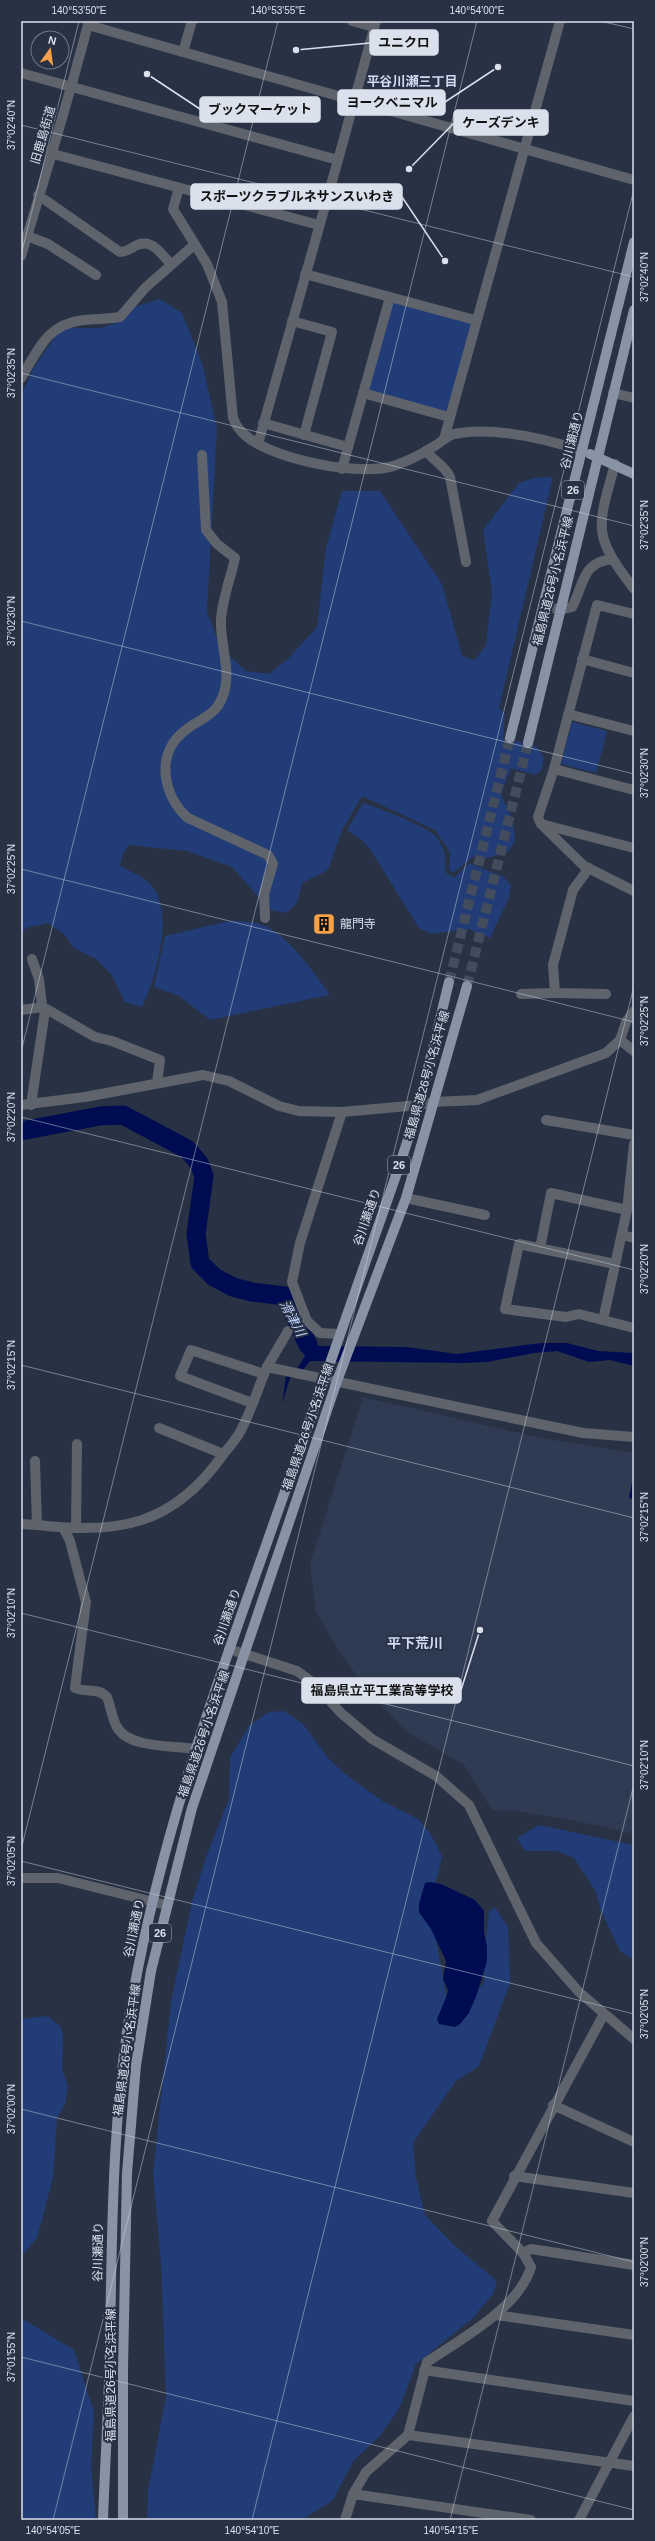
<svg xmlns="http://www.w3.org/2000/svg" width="655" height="2541" viewBox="0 0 655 2541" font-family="Arial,'Noto Sans JP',sans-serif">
<rect width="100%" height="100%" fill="#283244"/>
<path fill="#2f3b53" d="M363,1397L541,1438L634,1453V1834L581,1822L517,1811L492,1810L464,1765L406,1731L366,1689L338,1649L316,1612L310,1564Z"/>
<g fill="#213c76">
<path d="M390,297L475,320L449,417L363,393Z"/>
<path d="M160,299L182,313L202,363L217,428L207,611L220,647L246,671L269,674L288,659L317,627L326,548L342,491H380L442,584L462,656L475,660L486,645L492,592L483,530L519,483L534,478L553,477L499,708L505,714L503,738L537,747L544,758L541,771L535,775L511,768L501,794L513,821L515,841L507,853L487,858L473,857L453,873L449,870L450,852L435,830L362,796L342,830L328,870L302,883L297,903L286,913L270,910L232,867L187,851L129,845L123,853L120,866C130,871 146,878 153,887C174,916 156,977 142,1007L125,1002L111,974L96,959L74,948L64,934L48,923L26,928L21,935V396L33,369L61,328H101L119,322L131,308Z"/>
<path d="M572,722L607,731L596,773L561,764Z"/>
<path d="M363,803C377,807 425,826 434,835C445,845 446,859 445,872L454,878L469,863L504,877L511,886L508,900L490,938L469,929L431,934L419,928L370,849L362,840L347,830Z"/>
<path d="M230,921C240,921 253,921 263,925C291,937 311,970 329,993V995L210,1020L179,996L154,987L165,936Z"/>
<path d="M284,1711L304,1725L327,1757L344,1773L382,1801L418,1819L430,1833L442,1856L438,1875L428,1895L447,2000L464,2003L484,1983V1956L489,1911L495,1907L508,1927L510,1983L479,2066L455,2082L413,2143L416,2178L425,2215L455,2246L497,2281L493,2294L472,2319L416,2364L399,2409L379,2437L354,2460L333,2500L305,2518L278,2520H147L148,2491L166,2396L161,2262L153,2174L171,2002L192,1902L206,1857L229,1799L230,1758L249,1726L269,1712Z"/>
<path d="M539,1825L634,1845V1960L620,1951L601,1911L595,1890L574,1858L557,1851H525L517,1838Z"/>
<path d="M48,2016L61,2027L63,2037L62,2069L68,2087L65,2104L57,2118L53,2178L37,2238L21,2256V2019Z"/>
<path d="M21,2318L74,2350L94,2412L91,2466L96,2520H21Z"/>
</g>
<g fill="#000c51">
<path d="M302,1319L314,1343L320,1346L407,1347L457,1354L541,1343H567L598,1351L634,1353V1366L610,1360L589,1362L557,1351L534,1353L487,1362L464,1363L310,1361L303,1370L290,1378L282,1404L286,1377L296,1370L305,1356L292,1325Z"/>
<path d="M634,1472V1499L629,1498Z"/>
<path d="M429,1882L441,1884L475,1900L484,1911V1933L487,1946V1961L477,1994L469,2013L460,2024L455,2027L439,2024L437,2019L447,1995L448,1990L443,1979L446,1961L431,1929L419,1912V1904L425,1883Z"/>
</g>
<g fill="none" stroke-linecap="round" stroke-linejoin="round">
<path stroke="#000c51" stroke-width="19" d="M21,1131L100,1116L123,1115L187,1149L199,1163L204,1176L196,1234L200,1263L214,1277L233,1287L252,1292L285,1296L308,1345"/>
<g stroke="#434c5d" stroke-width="10" stroke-dasharray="10 5" stroke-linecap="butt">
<path d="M449,982L510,738"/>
<path d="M467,986L528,743"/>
</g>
<g stroke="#5e636c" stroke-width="10">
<path d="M352,21L374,27"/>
<path d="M88,25L634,180"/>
<path d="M183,52L192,21"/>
<path d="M21,73L338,160L376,21"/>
<path d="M53,154L319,225"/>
<path d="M179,188L173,209L207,264L222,302L233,418C235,423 238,428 241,431C264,459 363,478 396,465C408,461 420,455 431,448C439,444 445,437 454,434C493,426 546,439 583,451"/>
<path d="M38,195L120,252C126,252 130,249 135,246C151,237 160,253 171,264"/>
<path d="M27,236L48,244L96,275"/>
<path d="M21,256C45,178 68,100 89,21"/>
<path d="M305,274L475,320"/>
<path d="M292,321L332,332L304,435"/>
<path d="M21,378C39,349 46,325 83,320C95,319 108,319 120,317L145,288L194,245"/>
<path d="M363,393L449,417"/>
<path d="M613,393L634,398"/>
<path d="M263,423L348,447"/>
<path d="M444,439L560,21"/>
<path d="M258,444L338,160"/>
<path d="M426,451C434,461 445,466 450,477L466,562"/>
<path d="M202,455L206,530L217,544L235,558C231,577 222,600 221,620C220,643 230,666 225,689C218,718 201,716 182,733C155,756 164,797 188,818L268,855L273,864L264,894L265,918"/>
<path d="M615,464C597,529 592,534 634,589"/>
<path d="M342,469L390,297"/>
<path d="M543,605L560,610L572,607C585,583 581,563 612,559"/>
<path d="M634,614L597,605L554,769L538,817L541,824L584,866L634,891"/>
<path d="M582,659L634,673"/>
<path d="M568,714L634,731"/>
<path d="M554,769L634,790"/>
<path d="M541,824L634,848"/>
<path d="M589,868L573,890L553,965L555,993L606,994"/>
<path d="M521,994L555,993"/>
<path d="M21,1010L43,1007L95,1037L112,1041L160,1060L157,1083"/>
<path d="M620,1040L634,1051"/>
<path d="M21,1105L85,1097L203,1075L229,1081L279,1106L299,1111L342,1112L419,1105L434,1102L477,1100L606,1053L620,1040L626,1022L634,1011"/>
<path d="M31,1105L45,1011L42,1005L39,979L32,959"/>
<path d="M546,1120L634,1135"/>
<path d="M406,1198L485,1215"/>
<path d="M622,1235L634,1238"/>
<path d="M540,1248L551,1193L627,1210"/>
<path d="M615,1264L519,1244L505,1309L566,1317L579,1314L634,1328"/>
<path d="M603,1320L627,1210L634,1144"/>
<path d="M340,1334L320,1333L307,1321L292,1282L300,1243L342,1112"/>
<path d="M267,1367L288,1331"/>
<path d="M252,1403L180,1376L191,1350L264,1374"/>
<path d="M159,1428L223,1454"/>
<path d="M35,1461L37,1525C118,1535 173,1525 222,1456C228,1448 236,1440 240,1432C251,1412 258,1388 267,1367L583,1433L634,1437"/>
<path d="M21,1524L37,1525"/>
<path d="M76,1528L77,1444"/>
<path d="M64,1529L70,1541L86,1602L75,1688C87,1693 97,1687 107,1697C111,1707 112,1719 117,1727C129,1749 174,1745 195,1749"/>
<path d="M229,1649L297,1671L315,1684L341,1713L372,1739L436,1776L469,1805L536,1943L579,1992L634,2039"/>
<path d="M21,1878H58L166,1905"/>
<path d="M553,2105L634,2142"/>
<path d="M514,2176L634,2193"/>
<path d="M523,2253L531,2249L634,2265"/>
<path d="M496,2315L634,2335"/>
<path d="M424,2370L634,2401"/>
<path d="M408,2435L634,2466"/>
<path d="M353,2494L531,2520"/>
<path d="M345,2520L353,2494L366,2472L408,2435L427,2362C461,2339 519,2308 531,2267L523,2253L492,2221L604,2014"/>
<path d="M579,2520L634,2416"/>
</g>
<g stroke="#8993a6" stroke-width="10">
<path d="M590,454L634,474"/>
<path d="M510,738L634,242"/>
<path d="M528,743L634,310"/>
<path d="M103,2520C105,2461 109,2403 110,2345C112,2228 112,2110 133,1995C160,1842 212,1697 264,1551C309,1423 354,1295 399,1167L419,1105L449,982"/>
<path d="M123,2520V2369L127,2173L136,2065L151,1971L192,1808L337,1381L406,1198L467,986"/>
</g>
</g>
<path fill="none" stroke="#dae0ec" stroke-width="1" stroke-opacity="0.45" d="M600,21L634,29M21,125L634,277M21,255L79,21M21,373L634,526M21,621L634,774M21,869L634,1022M21,1052L278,21M21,1117L634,1270M21,1365L634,1518M21,1613L634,1766M21,1850L477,21M21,1861L634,2014M21,2109L634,2262M21,2357L634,2510M53,2520L634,189M252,2520L634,986M450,2520L634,1784"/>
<defs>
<g id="building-square" transform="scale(1.15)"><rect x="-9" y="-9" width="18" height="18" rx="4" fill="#f7a149" stroke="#283244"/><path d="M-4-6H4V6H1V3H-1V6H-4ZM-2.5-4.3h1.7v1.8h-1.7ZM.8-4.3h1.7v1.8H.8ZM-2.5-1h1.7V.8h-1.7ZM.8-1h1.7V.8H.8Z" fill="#111"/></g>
</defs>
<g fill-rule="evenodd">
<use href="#building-square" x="324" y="924"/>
</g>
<g text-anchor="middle" stroke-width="4" stroke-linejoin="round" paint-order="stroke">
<g fill="#283244" stroke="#a5acba" stroke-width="1">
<rect x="562" y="481" width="22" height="18" rx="3"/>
<rect x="388" y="1156" width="22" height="18" rx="3"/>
<rect x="149" y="1924" width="22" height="18" rx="3"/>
</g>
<g font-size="11" font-weight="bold" fill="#dae0ec">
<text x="573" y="494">26</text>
<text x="399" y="1169">26</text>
<text x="160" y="1937">26</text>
</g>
<g font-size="12" fill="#dae0ec" stroke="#283244">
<text transform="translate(43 135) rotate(-74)" y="4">旧鹿島街道</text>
<text transform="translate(572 440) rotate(-76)" y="4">谷川瀬通り</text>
<text transform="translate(553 581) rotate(-76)" y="4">福島県道26号小名浜平線</text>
<text transform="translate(427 1075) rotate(-74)" y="4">福島県道26号小名浜平線</text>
<text transform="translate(367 1217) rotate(-71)" y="4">谷川瀬通り</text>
<text transform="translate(308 1427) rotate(-71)" y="4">福島県道26号小名浜平線</text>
<text transform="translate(227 1617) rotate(-71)" y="4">谷川瀬通り</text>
<text transform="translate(204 1734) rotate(-71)" y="4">福島県道26号小名浜平線</text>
<text transform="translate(134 1928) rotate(-78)" y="4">谷川瀬通り</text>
<text transform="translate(127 2050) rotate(-82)" y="4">福島県道26号小名浜平線</text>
<text transform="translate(98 2252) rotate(-89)" y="4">谷川瀬通り</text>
<text transform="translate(111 2375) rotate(-90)" y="4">福島県道26号小名浜平線</text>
</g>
<g font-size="12" fill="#dae0ec" stroke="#283244" text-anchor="start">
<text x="340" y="928">龍門寺</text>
</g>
<g font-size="13" font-weight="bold" fill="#d0dcf4" stroke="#283244">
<text x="412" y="86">平谷川瀬三丁目</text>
</g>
<g font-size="13" font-style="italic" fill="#bbd0f9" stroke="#283244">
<text transform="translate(293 1318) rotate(62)" y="5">滑津川</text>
</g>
<g font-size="14" font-weight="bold" fill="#d0dcf4" stroke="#283244">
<text x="415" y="1648">平下荒川</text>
</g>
</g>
<path fill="none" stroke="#dae0ec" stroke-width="1.5" d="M296 50L370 43M498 67L445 102M147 74L200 109M409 169L454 123M445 261L402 197M480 1630L461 1690"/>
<g fill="#dae0ec" stroke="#283244" stroke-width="1.5">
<circle cx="296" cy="50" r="4"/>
<circle cx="498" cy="67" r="4"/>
<circle cx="147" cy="74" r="4"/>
<circle cx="409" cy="169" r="4"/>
<circle cx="445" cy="261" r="4"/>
<circle cx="480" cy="1630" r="4"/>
</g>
<g fill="#dae0ec" stroke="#dae0ec" stroke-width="1.5">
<rect x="370" y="30" width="68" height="25" rx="4"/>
<rect x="338" y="90" width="107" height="25" rx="4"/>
<rect x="200" y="97" width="120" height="25" rx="4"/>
<rect x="454" y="110" width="94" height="25" rx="4"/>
<rect x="191" y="184" width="211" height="25" rx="4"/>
<rect x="302" y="1678" width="159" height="25" rx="4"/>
</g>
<g font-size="13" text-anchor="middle" font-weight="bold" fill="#111">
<text x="404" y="47">ユニクロ</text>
<text x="392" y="107">ヨークベニマル</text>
<text x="260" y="114">ブックマーケット</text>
<text x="501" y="127">ケーズデンキ</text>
<text x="297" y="201">スポーツクラブルネサンスいわき</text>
<text x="382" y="1695">福島県立平工業高等学校</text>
</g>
<rect width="655" height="2541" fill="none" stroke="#283244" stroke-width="44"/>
<g transform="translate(50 50) rotate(14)"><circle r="19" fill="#283244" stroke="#6f7887"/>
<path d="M0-3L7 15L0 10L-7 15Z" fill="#f7a149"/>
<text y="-6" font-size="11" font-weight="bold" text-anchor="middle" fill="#dae0ec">N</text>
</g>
<rect x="22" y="22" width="611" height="2497" fill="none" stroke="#dae0ec" stroke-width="1.5"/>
<g font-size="10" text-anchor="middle" fill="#dae0ec">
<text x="79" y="14">140°53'50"E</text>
<text x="278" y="14">140°53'55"E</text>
<text x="477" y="14">140°54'00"E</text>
<text transform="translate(11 125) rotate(-90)" y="4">37°02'40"N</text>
<text transform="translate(644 277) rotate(-90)" y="4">37°02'40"N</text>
<text transform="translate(11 373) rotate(-90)" y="4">37°02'35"N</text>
<text transform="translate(644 525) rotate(-90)" y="4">37°02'35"N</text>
<text transform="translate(11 621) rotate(-90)" y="4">37°02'30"N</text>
<text transform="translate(644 773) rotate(-90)" y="4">37°02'30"N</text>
<text transform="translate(11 869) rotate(-90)" y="4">37°02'25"N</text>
<text transform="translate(644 1021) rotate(-90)" y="4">37°02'25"N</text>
<text transform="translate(11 1117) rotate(-90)" y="4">37°02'20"N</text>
<text transform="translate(644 1269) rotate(-90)" y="4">37°02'20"N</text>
<text transform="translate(11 1365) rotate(-90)" y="4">37°02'15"N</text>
<text transform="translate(644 1517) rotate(-90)" y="4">37°02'15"N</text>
<text transform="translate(11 1613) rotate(-90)" y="4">37°02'10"N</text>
<text transform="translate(644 1765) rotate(-90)" y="4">37°02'10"N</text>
<text transform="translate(11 1861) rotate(-90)" y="4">37°02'05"N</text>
<text transform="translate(644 2014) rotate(-90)" y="4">37°02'05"N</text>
<text transform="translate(11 2109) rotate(-90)" y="4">37°02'00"N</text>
<text transform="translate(644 2262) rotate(-90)" y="4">37°02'00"N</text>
<text transform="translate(11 2357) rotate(-90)" y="4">37°01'55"N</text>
<text x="53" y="2534">140°54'05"E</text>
<text x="252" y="2534">140°54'10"E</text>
<text x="451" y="2534">140°54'15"E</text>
</g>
</svg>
